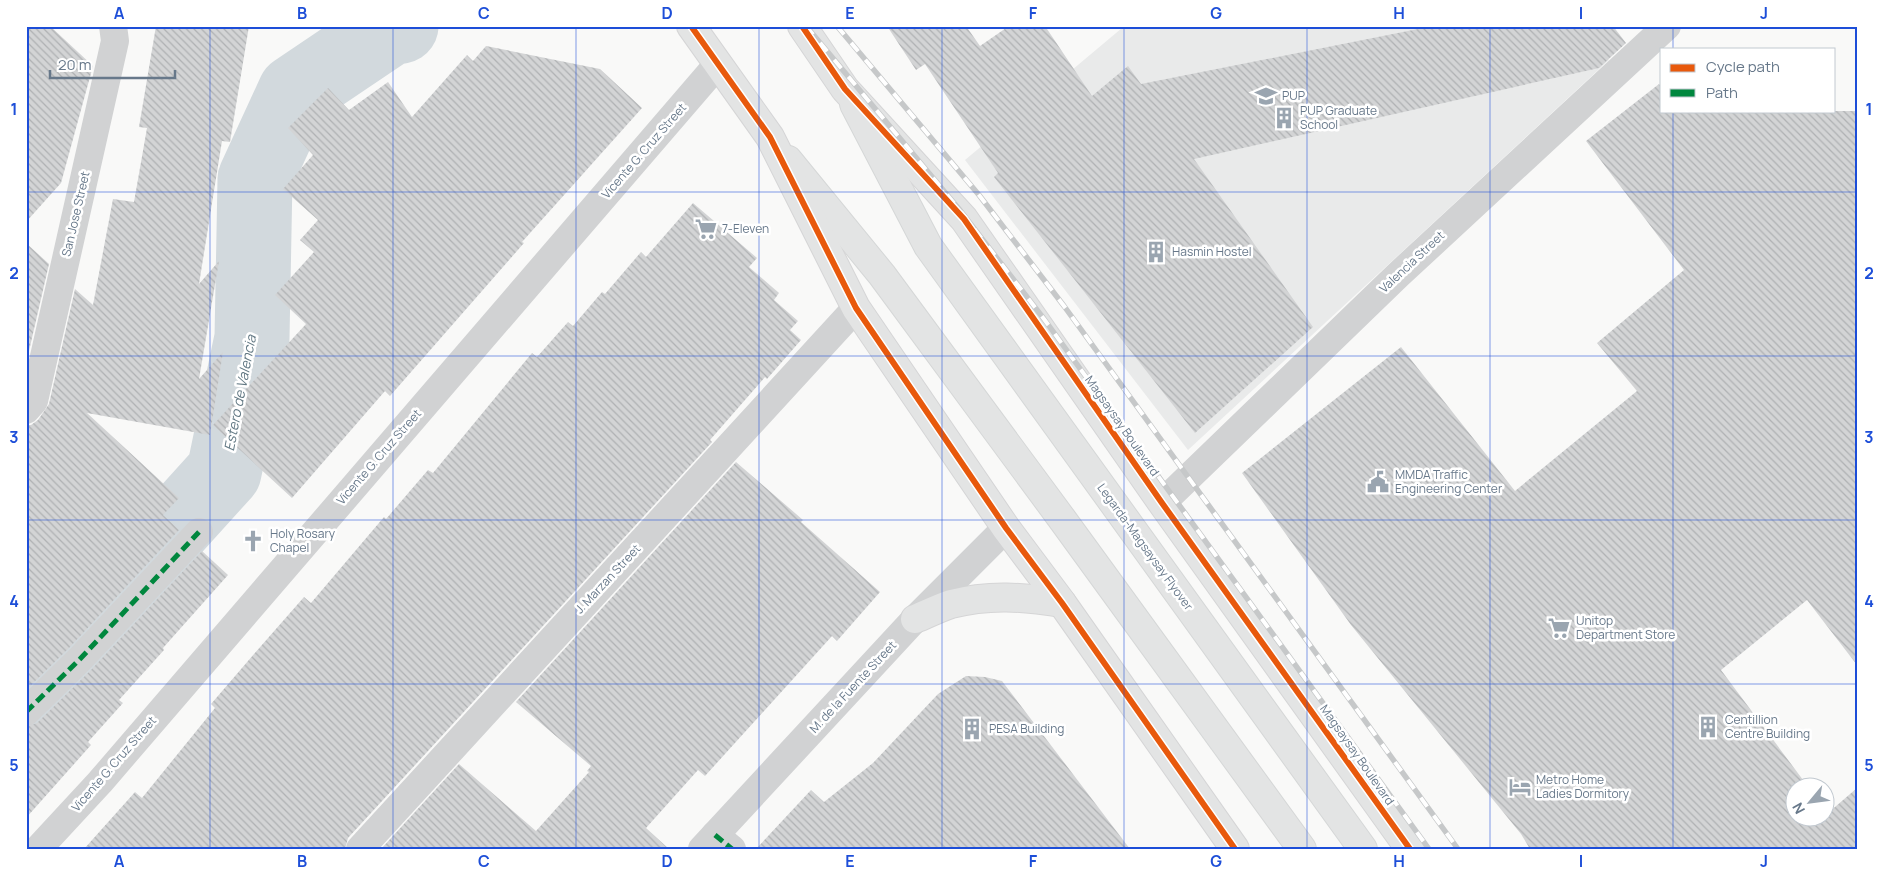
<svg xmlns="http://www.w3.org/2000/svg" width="1883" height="875" viewBox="0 0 1883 875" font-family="Manrope,sans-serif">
<defs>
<pattern id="building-back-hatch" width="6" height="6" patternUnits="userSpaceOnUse" patternTransform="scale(1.25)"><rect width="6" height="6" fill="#d3d4d5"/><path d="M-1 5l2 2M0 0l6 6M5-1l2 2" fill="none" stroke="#afb1b3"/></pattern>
</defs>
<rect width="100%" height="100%" fill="#f9f9f8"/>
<path fill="#e9eaea" d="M1131,26H1581L1609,60L1188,450L965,160L1122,28Z"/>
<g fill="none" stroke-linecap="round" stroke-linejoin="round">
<path stroke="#d2d9dd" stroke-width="75" d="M26,691L224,472L252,338L255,179L295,92L390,28L401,26"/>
</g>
<g fill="url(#building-back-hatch)">
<path d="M26,26H50L93,66L61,183L26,222Z"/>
<path d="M156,26H249L230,142L222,141L199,284L219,261L199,379L223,352L210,435L87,413L179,498L163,515L179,530L69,648L26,690V425H31L38,420L49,404L75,289L93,305L113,199L134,202L147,128L139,127Z"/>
<path d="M887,26H966L980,46L1009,26H1045L1092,96L1128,66L1141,84L1433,26H1613L1626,43L1599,68L1194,159L1313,327L1195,433L994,177L998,173L925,64L916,70Z"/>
<path d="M486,46L600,69L642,108L522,242L524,243L390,396L385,391L292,498L213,425L306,324L275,295L314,252L300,240L318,220L283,189L313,155L288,128L328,88L349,110L388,82L412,117L467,55L473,61Z"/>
<path d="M1659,84L1662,88V111H1857V665L1807,600L1721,670L1809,788H1796V818H1826V809L1828,813L1857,788V849H1530L1521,834L1351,625L1242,473L1401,347L1515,491L1637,391L1597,343L1684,270L1586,141Z"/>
<path d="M693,203L757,258L749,267L779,293L774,300L798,321L790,330L801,340L767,379L765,377L710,440L712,442L348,838L345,849H84L135,792L142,798L215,708L211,704L254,654L304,597L311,603L384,517L386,519L428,470L433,473L532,353L537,357L568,322L573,326L602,292L605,294L641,252L646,257Z"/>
<path d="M26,243L49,264L26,364Z"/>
<path d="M736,462L803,520L801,522L880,592L837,641L832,636L705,776L698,770L646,828L669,849H381L459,764L536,831L589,772L587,771L591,766L516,702Z"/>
<path d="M202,551L228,575L163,648L164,650L119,700L123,703L88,742L91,745L26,818V727L37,723L91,670Z"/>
<path d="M966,676L985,677L1002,681L1130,849H756L811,790L824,802L873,763L938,694Z"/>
</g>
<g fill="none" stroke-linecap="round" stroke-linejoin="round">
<g stroke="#d5d7d7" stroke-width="30">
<g id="secondary">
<path d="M854,104L928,246L1363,849"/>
<path d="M788,160L882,275L1062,519L1302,849"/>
</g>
</g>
<g stroke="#d5d5d6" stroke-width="30">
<g id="primary">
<path d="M691,26L770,137L856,308L1006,528L1062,603L1235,849"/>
<path d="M802,26L845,89L964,219L1162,503L1410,849"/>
<path d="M915,619C927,614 939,608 951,604C990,594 1023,597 1062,603"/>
</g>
</g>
<g stroke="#d1d2d3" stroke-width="28">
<path d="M26,712L80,659L199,532"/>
<path d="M715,835L732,849"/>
</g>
<g stroke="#d1d2d3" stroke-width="28">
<path d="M26,410L34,401L115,41L113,26"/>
<path d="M1162,503L1398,275L1667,26"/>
<path d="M360,849L856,308"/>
</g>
<g stroke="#d1d2d3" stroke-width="28">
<path d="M38,849L100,782L718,64"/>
<path d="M702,849L915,619L1006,528"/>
</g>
<use href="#secondary" stroke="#e3e4e4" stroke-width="28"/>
<use href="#primary" stroke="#e3e4e4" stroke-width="28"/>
<g stroke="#c6c8c9" stroke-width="5.5">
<g id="rail">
<path d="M806,26L959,209L1044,319L1429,849"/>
<path d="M837,26L979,195L1064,306L1458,849"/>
</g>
</g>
<use href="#rail" stroke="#fff" stroke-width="4" stroke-dasharray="11" stroke-linecap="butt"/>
<g stroke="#00873e" stroke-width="5" stroke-dasharray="10 5" stroke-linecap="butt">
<path d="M26,712L80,659L199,532"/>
<path d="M715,835L732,849"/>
</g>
<g stroke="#fff" stroke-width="9">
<g id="cycleway">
<path d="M691,26L770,137L856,308L1006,528L1062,603L1235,849"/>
<path d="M802,26L845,89L964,219L1162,503L1410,849"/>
</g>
</g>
<use href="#cycleway" stroke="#e8590c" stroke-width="6"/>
</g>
<path fill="none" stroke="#1d4ed8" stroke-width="1" stroke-opacity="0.55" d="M210,26V849M393,26V849M576,26V849M759,26V849M942,26V849M1124,26V849M1307,26V849M1490,26V849M1673,26V49M1673,111V849M26,192H1857M26,356H1857M26,520H1857M26,684H1857"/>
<defs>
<g id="school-bare" transform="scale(1.725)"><path d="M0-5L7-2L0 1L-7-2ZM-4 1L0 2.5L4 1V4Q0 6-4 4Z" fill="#9aa5b0" stroke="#fff" stroke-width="2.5" paint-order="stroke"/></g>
<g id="building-bare" transform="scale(1.725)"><path d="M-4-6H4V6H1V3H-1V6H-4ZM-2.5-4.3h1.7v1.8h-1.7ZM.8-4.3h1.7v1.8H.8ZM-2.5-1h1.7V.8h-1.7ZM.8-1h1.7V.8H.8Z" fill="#9aa5b0" stroke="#fff" stroke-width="2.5" paint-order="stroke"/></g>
<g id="supermarket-bare" transform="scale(1.725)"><path d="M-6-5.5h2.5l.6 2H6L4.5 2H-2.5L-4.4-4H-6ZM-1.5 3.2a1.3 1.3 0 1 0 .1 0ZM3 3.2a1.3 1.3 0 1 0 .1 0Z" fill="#9aa5b0" stroke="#fff" stroke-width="2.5" paint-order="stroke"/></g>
<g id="civic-bare" transform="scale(1.725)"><path d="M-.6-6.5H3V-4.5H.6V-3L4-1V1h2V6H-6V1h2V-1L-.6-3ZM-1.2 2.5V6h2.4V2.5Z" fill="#9aa5b0" stroke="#fff" stroke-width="2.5" paint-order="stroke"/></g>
<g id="church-bare" transform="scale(1.725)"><path d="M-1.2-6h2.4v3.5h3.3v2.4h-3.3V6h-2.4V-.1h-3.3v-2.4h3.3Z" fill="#9aa5b0" stroke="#fff" stroke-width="2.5" paint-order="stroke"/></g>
<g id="hotel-bare" transform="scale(1.725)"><path d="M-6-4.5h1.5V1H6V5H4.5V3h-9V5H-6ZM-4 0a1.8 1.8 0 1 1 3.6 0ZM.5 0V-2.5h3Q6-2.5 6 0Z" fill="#9aa5b0" stroke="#fff" stroke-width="2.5" paint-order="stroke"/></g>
</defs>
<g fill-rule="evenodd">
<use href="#school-bare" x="1266" y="96"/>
<use href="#building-bare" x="1284" y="118"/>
<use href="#supermarket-bare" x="706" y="229"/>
<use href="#building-bare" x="1156" y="252"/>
<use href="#civic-bare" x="1378" y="482"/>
<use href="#church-bare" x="253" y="541"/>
<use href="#supermarket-bare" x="1559" y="628"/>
<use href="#building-bare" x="1708" y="727"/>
<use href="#building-bare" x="972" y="729"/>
<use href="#hotel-bare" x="1520" y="787"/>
</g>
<g text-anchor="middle" stroke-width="5" stroke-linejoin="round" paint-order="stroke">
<g font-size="12" fill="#67788a" stroke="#fff" text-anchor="start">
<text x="1282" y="100">PUP</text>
<text x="1300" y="115">PUP Graduate<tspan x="1300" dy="14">School</tspan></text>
<text x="722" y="233">7-Eleven</text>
<text x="1172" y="256">Hasmin Hostel</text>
<text x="1395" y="479">MMDA Traffic<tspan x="1395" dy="14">Engineering Center</tspan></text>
<text x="270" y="538">Holy Rosary<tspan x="270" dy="14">Chapel</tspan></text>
<text x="1576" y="625">Unitop<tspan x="1576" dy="14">Department Store</tspan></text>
<text x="1725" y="724">Centillion<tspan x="1725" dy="14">Centre Building</tspan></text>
<text x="989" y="733">PESA Building</text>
<text x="1536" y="784">Metro Home<tspan x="1536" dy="14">Ladies Dormitory</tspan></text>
</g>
<g font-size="12" fill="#67788a" stroke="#fff">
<text transform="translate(644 151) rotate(-49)" y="4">Vicente G. Cruz Street</text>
<text transform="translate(76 214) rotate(-77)" y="4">San Jose Street</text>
<text transform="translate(1412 262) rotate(-43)" y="4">Valencia Street</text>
<text transform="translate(1122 426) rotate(55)" y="4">Magsaysay Boulevard</text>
<text transform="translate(379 457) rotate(-49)" y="4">Vicente G. Cruz Street</text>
<text transform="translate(1145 547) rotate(54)" y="4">Legarda-Magsaysay Flyover</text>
<text transform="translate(608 579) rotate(-47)" y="4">J. Marzan Street</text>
<text transform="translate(853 687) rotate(-47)" y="4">M. de la Fuente Street</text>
<text transform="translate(1357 755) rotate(55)" y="4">Magsaysay Boulevard</text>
<text transform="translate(114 764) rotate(-49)" y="4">Vicente G. Cruz Street</text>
</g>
<g font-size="14" font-style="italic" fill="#637984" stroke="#fff">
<text transform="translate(240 393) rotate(-79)" y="5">Estero de Valencia</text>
</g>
</g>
<rect width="1883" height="875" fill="none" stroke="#ffffff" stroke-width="55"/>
<rect x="1660" y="48" width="175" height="65" fill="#ffffff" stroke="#c2c9d0"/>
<rect x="1670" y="64" width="25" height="8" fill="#e8590c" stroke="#c2c9d0"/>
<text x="1706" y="72" font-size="15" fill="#67788a">Cycle path</text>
<rect x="1670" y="89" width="25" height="8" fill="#00873e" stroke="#c2c9d0"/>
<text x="1706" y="98" font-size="15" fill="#67788a">Path</text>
<g transform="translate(1810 802) rotate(241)"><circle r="24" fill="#ffffff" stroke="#c2c9d0"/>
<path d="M0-4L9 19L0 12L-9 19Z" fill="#9aa5b0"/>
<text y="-8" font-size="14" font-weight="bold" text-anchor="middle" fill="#67788a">N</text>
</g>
<path d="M50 70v8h125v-8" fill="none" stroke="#67788a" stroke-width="2.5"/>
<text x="58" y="70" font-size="15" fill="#67788a" stroke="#ffffff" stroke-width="4" paint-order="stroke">20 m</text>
<rect x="28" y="28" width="1828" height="820" fill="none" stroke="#1d4ed8" stroke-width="2"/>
<g font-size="16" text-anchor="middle" font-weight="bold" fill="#1d4ed8">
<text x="119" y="19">A</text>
<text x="302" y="19">B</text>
<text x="484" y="19">C</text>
<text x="667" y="19">D</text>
<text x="850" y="19">E</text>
<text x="1033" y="19">F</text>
<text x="1216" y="19">G</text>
<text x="1399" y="19">H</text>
<text x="1581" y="19">I</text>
<text x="1764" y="19">J</text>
<text x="14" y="115">1</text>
<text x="1869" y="115">1</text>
<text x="14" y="279">2</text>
<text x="1869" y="279">2</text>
<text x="14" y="443">3</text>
<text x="1869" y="443">3</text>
<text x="14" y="607">4</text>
<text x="1869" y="607">4</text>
<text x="14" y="771">5</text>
<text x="1869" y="771">5</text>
<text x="119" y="867">A</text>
<text x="302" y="867">B</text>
<text x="484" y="867">C</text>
<text x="667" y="867">D</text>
<text x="850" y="867">E</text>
<text x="1033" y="867">F</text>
<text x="1216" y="867">G</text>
<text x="1399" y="867">H</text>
<text x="1581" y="867">I</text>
<text x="1764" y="867">J</text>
</g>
</svg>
